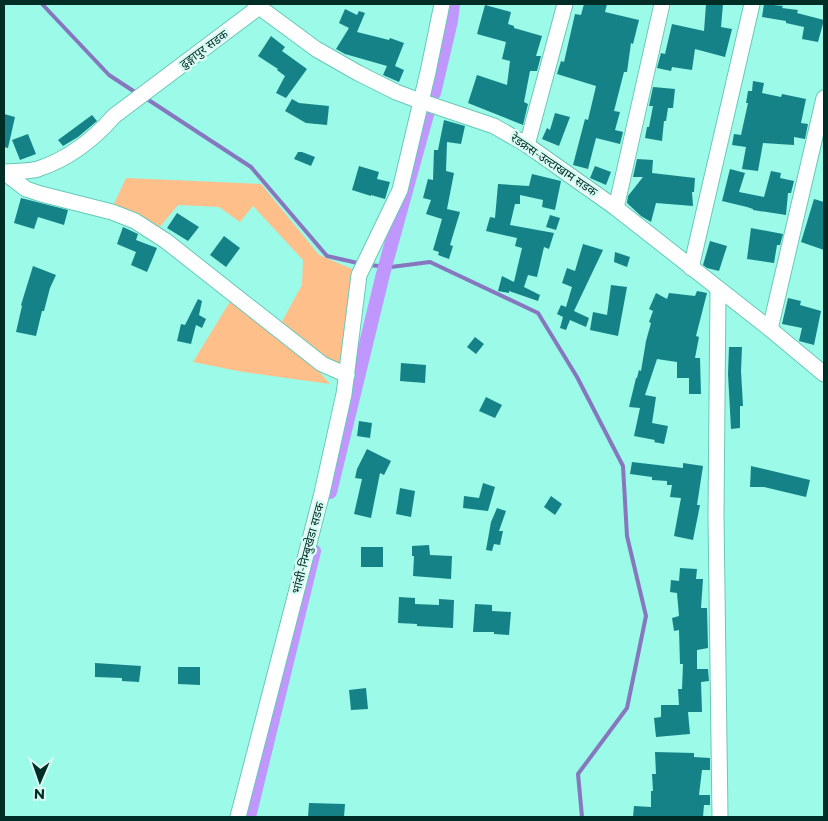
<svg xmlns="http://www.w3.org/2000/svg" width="828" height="821" viewBox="0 0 828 821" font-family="Montserrat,'Noto Sans Devanagari',sans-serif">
<rect width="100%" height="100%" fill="#9cfae8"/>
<g fill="#febf8a">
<path d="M126,178L261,184L319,255L352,269L350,301L339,368L279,327L302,285L303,260L253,206L240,222L219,207L178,205L158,229L112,208Z"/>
<path d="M231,300L306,357L330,384L243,372L193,362Z"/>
</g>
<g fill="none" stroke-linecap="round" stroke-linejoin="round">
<g stroke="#8677be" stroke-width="4">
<path d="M42,4L109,75L138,94"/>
<path d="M144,97L251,167L327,256L362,264"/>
<path d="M368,265L391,267L430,262L538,313L577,377L623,466L627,536L646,616L627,708L578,774L582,817"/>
</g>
<g stroke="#bf97fe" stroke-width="14">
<path d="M434,93L451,21L453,4"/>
<path d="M330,492L383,274L428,111"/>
<path d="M249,817L314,551"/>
</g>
</g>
<g fill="#158288">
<path d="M584,4H607L605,12L639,20L633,44L631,43L627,72H624L614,111L620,112L615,130L623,132L620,144L596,138L588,169L573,165L585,119L588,120L596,86L557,74L561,61L564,62L575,14L581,15Z"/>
<path d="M706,4H723L721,27L732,29L725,57L695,49L692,70L672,67L671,71L657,68L661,53L665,54L672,24L704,31Z"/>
<path d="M764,4L783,6L782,8L798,10L797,13L824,20L818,42L802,39L804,27L786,23V21L762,17Z"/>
<path d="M485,5L511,12L508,24L514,26V28L542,36L536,56H541L537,71H530L524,102L528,104L523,125L468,103L477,75L507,85L510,61L502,59L506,42L477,34Z"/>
<path d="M345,9L357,15L359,11L365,13L357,32L389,40L390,38L404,43L395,66L404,70L399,82L383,75L387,66L345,54L336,49L349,28L339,23Z"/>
<path d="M271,36L285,47L282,51L307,69L286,98L276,93L285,76L277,70L278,69L258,56Z"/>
<path d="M753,81L764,83L762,93L781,97L782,94L806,99L801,123L808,124L805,139L794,137V145L763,143L758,171L742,169L746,147L732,145L734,134L741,135L748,103H746L748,91H752Z"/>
<path d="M653,87L675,89L673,108H668L666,121H664L662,141L645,138L647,127H649L653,106H649Z"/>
<path d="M292,99L299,103L329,106L327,125L306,123L285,111Z"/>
<path d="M555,113L570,117L559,146L542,139L547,128L550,130Z"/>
<path d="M4,114L15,117L8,148L4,147Z"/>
<path d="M92,115L97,121L78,137L63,146L58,140Z"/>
<path d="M444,120L465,126L461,144L447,142L446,171L454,173L447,209L460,212L450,245L453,246L449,259L438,255L439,252L433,250L442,219L426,214L431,200L423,198L428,179L433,180L434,150H438Z"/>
<path d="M28,134L36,154L20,160L12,140Z"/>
<path d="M298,152H302L315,157L311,166L294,159Z"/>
<path d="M637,159L653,160L652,173L695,178L694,192H692L693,206L656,203L651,222L641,216L627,203L628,196L643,177H633Z"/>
<path d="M359,166L379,172L377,179L390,182L385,199L371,195V196L352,190Z"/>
<path d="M595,166L611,172L606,185L590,178Z"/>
<path d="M730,169L745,173L739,192L764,197L771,171L781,173L780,178L794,181L791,193H788L786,215L753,210V209L747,207L722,201Z"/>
<path d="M532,174L561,181L555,210L542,207L543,200L520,195V204H515L510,225L554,233L549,249L544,247L537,277L528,275L524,287L540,295L538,301L509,291V293L498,291L502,276L514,282L522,248L515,246L517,238L486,231L490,217L495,218L498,184L529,186Z"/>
<path d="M21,198L68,210L64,225L38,217L34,229L14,223Z"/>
<path d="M814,199L824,202V250L801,242Z"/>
<path d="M177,213L199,227L188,241L167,228Z"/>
<path d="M550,215L560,218L556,230L546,227Z"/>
<path d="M123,227L138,234L136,240L157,248L147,272L131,265L136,252L117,244Z"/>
<path d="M751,228L783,234L780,245H777L774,263L747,259Z"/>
<path d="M224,236L240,248L226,267L210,255Z"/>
<path d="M710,241L727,246L719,271L707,268L703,265Z"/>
<path d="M583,244L603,250L574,311L589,318L586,327L570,320L566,330L560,328L563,317L557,314L561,305L566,307L572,287L562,283L567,268L575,271Z"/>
<path d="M615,252L630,257L627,267L614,262Z"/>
<path d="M33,266L56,275L50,288L44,311H42L36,336L16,332L22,306L21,305Z"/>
<path d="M611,285L627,287L618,336L590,330L593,312L607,315Z"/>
<path d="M697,291L707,293L696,336L699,337L695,358H700L701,394H689V378H677V362L657,359L645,395L656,397L652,423L668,426L664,444L654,442L655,440L634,436L640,408L629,407L636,378H637L639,370L641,371L646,341L651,323L649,322L653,311L649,309L656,293L667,299L669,293L695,296Z"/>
<path d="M788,298L801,301L800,305L821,311L814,345L799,341L802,328L782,324Z"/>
<path d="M198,299L202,301L199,315L206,319L202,328L196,325L191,344L177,341L181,324L185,325Z"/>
<path d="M475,337L484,344L476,354L467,347Z"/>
<path d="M729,347H742L741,371L743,406H740V428L731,429L728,374Z"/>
<path d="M401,363L426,365L425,383L400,381Z"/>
<path d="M486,397L502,405L495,418L479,411Z"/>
<path d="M359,421L372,423L370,438L357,436Z"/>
<path d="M367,449L391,461L384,475L380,473L371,518L354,514L362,479L355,478L357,469Z"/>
<path d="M632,462L683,468V463L703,466L697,505H700L693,540L674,536L681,498L670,497L672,485H667V481L652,480V477L630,474Z"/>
<path d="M751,466L810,480L806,497L764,487H750Z"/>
<path d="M483,483L495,487L488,511L463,508L464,496L479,498Z"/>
<path d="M400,488L415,491L411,517L396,514Z"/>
<path d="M551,496L562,504L555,515L544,507Z"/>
<path d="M497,508L506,511L499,531H503L500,545L494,544L492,551L486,550L491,522Z"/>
<path d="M429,545L430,555L452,556L451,579L413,576L414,556H412V546Z"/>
<rect x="361" y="547" width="22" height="20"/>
<path d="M680,568L697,569L696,579H703L701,608H707L708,648L697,650V669H708L709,681L701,682L702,712H688L690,734L656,737L654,718L661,717V705H679L678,689H682L683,664H680L679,630L674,631L672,618L679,616L677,593L670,592L671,580L679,581Z"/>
<path d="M399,597L415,598V604L439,605V599L454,600L453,628L417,626V624L398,623Z"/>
<path d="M475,604L492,605V611L511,612L509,635L494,634V632H473Z"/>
<path d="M95,663L141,666L139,682L122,681V678L95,677Z"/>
<path d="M178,667H200V685L178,684Z"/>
<path d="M366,688L368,709L351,710L349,690Z"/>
<path d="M655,752L694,753V757L710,758V770H702L699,795H710V805H704L703,817H633L634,806L651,807V791H653L652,774H656Z"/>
<path d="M309,803L345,804L344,817H308Z"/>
</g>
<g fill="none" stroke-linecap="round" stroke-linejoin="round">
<g stroke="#69c8b7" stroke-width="17">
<g id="minor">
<path d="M255,4L316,49L358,73L396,92L420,101L494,126L527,145L616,208L770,329L824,374"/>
<path d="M527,145L565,4"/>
<path d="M4,172L26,189L41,194L112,212L135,221L166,241L322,364L347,375"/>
<path d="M4,172C14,171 28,172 38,169C68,159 94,139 114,116L259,7"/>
<path d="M616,208L662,4"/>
<path d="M691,268L752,4"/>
<path d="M718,289L716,515L720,817"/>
<path d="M770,329L824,98"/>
<path d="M238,817L322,493L344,394L359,275L400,190L428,72L442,4"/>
</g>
</g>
<use href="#minor" stroke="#fff" stroke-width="15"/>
</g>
<g text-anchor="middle" stroke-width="5" stroke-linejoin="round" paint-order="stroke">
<g font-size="12" fill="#012d27" stroke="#d8fbf4">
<text transform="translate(204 49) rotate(-36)" y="4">ढुङ्गापुर सडक</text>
<text transform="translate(554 165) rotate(34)" y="4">रेडक्रस-उल्टाखाम सडक</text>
<text transform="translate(308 548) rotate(-75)" y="4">भांसी-निम्बुखेडा सडक</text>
</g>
</g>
<rect width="828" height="821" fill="none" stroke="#012d27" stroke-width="10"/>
<g transform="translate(40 781) rotate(182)" stroke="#d8fbf4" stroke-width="4" paint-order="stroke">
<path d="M0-4L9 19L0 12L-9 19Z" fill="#012d27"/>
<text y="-8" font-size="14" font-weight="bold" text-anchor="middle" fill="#012d27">N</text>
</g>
</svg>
